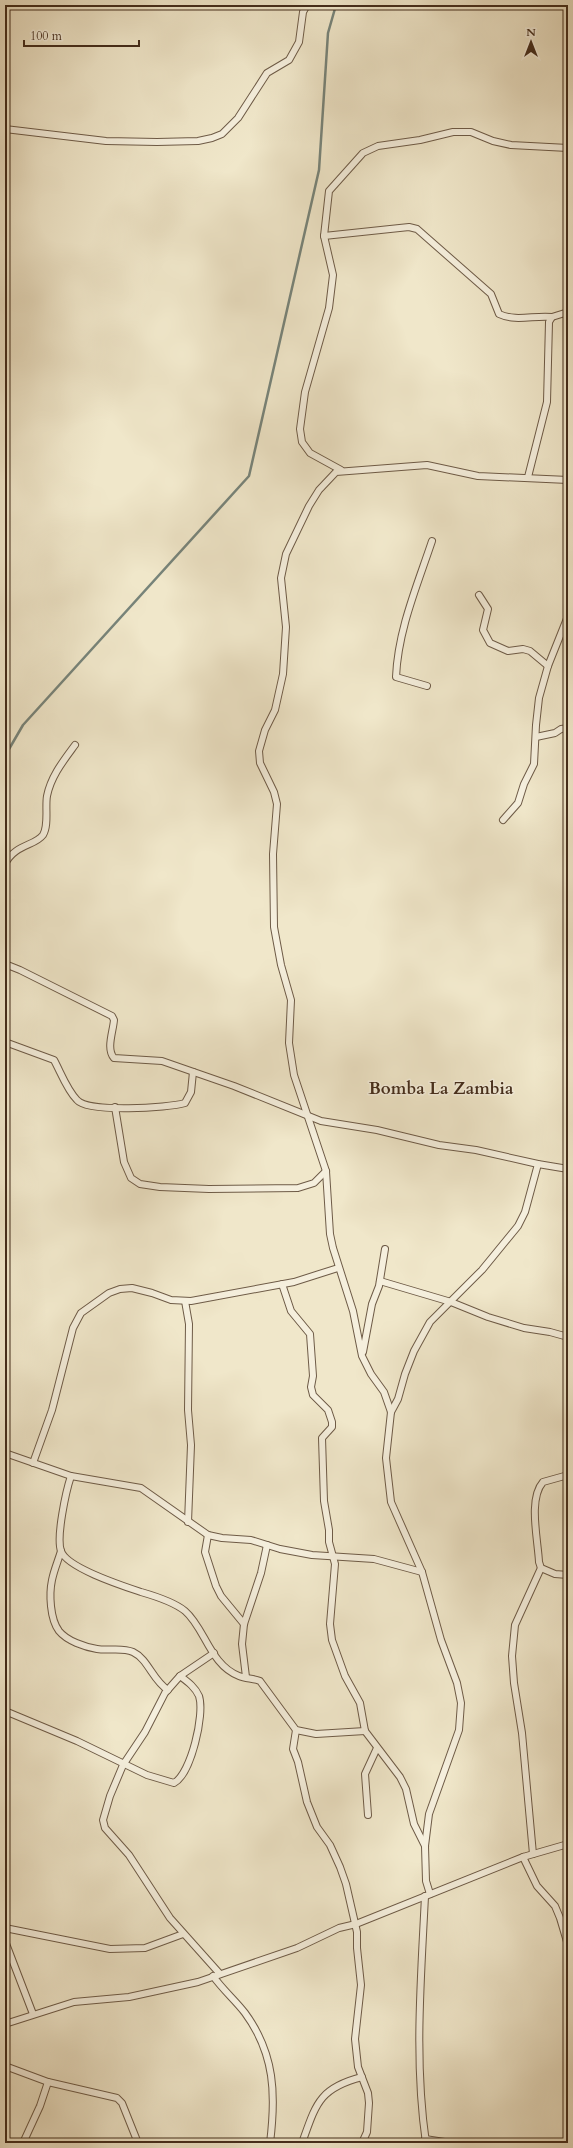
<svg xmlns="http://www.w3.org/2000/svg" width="573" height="2148" viewBox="0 0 573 2148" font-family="Cardo,serif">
<rect width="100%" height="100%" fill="#f0e7ca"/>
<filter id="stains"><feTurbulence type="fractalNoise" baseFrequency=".005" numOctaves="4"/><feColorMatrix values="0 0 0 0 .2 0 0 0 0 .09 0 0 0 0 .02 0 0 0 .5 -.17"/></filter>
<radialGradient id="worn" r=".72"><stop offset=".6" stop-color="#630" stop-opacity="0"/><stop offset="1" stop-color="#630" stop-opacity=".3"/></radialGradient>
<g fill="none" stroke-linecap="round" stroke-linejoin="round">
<path stroke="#77847a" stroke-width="2.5" d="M5,756L23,725L249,476L319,170L328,33L336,5"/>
<g stroke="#6e5b47" stroke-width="8">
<g id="minor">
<path d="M5,129L106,141L157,142L198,141L212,138L222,134L238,118L267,73L289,60L299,42L303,12L307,5"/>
<path d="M324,236L409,227L417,229L491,294L499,314C516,322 534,315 552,317"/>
<path d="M341,470L310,453L302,442L300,429L305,392L329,308L333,275L324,236L329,191L363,153L378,146L420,140L453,132H471L493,141L511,145L568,148"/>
<path d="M528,477L547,402L549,322L552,317L568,312"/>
<path d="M479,595L488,609L483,630L490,643L508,651L523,649L530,651L548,666"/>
<path d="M427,686L396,677C398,630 417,586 432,541"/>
<path d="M536,737L555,733L561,729L568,728"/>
<path d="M503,820L518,803L524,784L534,764L536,725L539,698L548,666L568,616"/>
<path d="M5,864C15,844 35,846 43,835C49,825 45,807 47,796C51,776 64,760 75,745"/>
<path d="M5,964L20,970L112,1016L114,1020C113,1032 106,1049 114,1058L162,1061L234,1086L321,1121L377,1130L439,1145L476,1150L538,1164L568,1169"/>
<path d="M5,1042L54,1060C61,1073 67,1090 77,1100C88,1113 168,1108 185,1103L191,1092L193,1072"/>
<path d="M115,1107L124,1162L131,1178L140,1184L160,1187L209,1189L298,1188L314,1183L326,1171"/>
<path d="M380,1281L451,1302L488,1317L524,1328L550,1332L568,1337"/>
<path d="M282,1284L291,1311L310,1334L313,1376L311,1387L313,1395L328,1410L332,1422V1427L322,1438L324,1501L329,1530V1542L335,1564L330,1624L332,1640L345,1676L360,1703L365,1731L400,1777L406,1789L414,1824L425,1846"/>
<path d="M185,1301L189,1324L188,1410L191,1445L188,1522"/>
<path d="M363,1352L372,1304L379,1286L385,1249"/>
<path d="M391,1412L398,1399L405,1374L414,1351L430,1322L482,1270L518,1226L525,1212L538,1164"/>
<path d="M5,1453L71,1476L141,1488L208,1535L222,1538L251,1540L280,1549L312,1555L374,1559L422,1572"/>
<path d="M33,1463L52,1410L73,1328L81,1313L109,1293L120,1289L132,1288L152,1293L171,1300L191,1301L294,1282L338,1268"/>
<path d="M568,1475L543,1482C528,1499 538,1540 539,1562L541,1568L555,1574L568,1575"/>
<path d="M71,1476C66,1491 56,1537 61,1551C67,1568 123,1586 141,1592C155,1596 174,1602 185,1611C205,1628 210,1665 239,1676C246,1679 253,1678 260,1681L296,1730L316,1734L365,1731"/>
<path d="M208,1535L205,1552L216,1586L221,1596L244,1624"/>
<path d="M61,1551C58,1561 54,1570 52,1580C49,1594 50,1619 59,1631C67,1641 85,1647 97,1649C109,1651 122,1647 133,1652C148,1659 153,1681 168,1690"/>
<path d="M214,1653L180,1676L165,1693L145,1732L123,1765L110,1796L103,1820L105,1828L129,1855L170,1918L220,1974"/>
<path d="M246,1677L242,1644L244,1624L261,1573L267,1545"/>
<path d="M5,1711L77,1741L147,1775L174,1783C191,1774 205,1714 199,1696C195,1687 188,1682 180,1676"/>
<path d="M296,1730L293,1749L298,1762L307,1802L317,1827L330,1845L340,1867L346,1884L357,1932V1948L361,1985L355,2039L358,2067L368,2093L369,2103L367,2132L362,2143"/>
<path d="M368,1815L365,1774L377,1748"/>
<path d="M533,1854L522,1733L514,1683L512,1656L515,1625L541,1568"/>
<path d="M523,1857L537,1886L555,1906L560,1918L568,1945"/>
<path d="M430,1894L426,1881L425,1846L429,1814L459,1730L461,1703L457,1683L441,1640L422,1572L391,1502L386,1458L391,1412L384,1392L371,1374L362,1356L353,1311L333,1248L330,1234L326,1171L294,1075L289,1043L291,1000L281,965L274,927L273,854L277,804L274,792L260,763L259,751L265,730L275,710L283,674L286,627L281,578L286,554L309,506L319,490L336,472L427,465L478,476L568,480"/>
<path d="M425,1896C421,1979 414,2061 426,2143"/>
<path d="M5,1928L110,1949L145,1948L183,1934"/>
<path d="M5,1941L33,2014"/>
<path d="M213,1976C223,1990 236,2001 245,2013C275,2054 276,2095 270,2143"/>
<path d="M5,2024L74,2002L129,1997L198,1982L297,1948L339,1928L356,1924L523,1857L568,1844"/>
<path d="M5,2066L48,2082L117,2098L122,2103L138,2143"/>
<path d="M425,2139L451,2143"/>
<path d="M23,2143L40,2106L48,2082"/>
<path d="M302,2143C316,2104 319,2088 362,2077"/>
</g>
</g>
<use href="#minor" stroke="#f5efdd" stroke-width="6"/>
</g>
<g text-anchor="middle" stroke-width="3" stroke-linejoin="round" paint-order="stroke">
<g font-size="17" font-weight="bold" fill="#432c1b" stroke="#f5efdd">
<text x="441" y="1094">Bomba La Zambia</text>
</g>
</g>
<rect width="573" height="2148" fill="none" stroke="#f0e7ca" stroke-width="20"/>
<rect x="6" y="6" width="561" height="2136" fill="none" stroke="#432c1b" stroke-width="2"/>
<rect x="10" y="10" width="553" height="2128" fill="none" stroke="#432c1b"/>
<g transform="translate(531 42)" stroke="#f5efdd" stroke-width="3" paint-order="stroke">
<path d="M0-3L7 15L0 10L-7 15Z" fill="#432c1b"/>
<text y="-6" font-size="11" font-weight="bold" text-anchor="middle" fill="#432c1b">N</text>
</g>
<path d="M24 40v6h115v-6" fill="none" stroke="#432c1b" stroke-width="2"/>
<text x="30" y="40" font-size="12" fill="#432c1b" stroke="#f5efdd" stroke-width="3" paint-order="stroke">100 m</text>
<rect width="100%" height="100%" filter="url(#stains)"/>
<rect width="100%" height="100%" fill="url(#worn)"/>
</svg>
